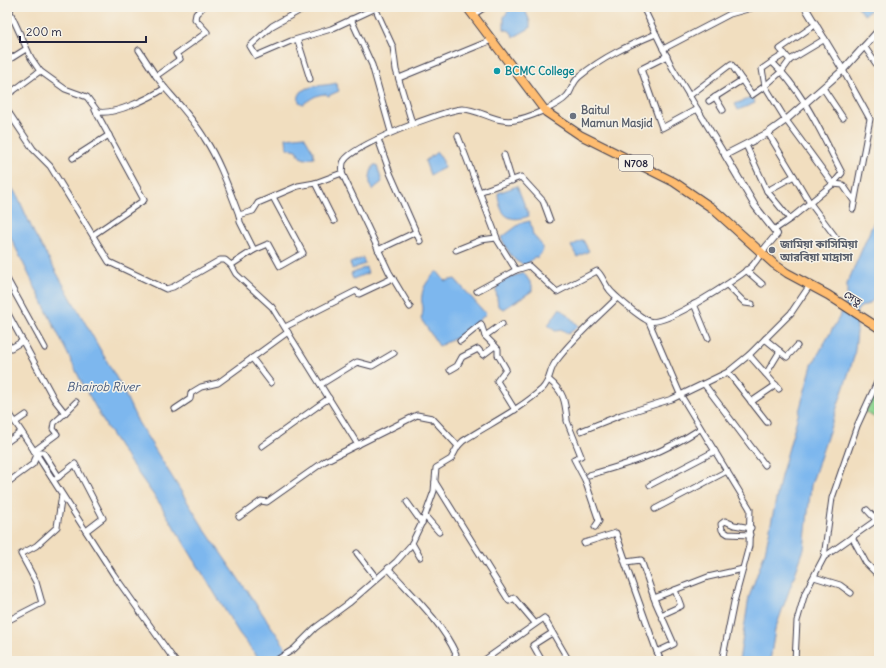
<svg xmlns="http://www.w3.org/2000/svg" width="886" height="668" viewBox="0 0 886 668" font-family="Delius,'Noto Sans Bengali',sans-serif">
<defs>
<pattern id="park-dots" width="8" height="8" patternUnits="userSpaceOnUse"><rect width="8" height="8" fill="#8dd590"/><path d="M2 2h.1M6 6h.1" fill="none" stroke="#79b77d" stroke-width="1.8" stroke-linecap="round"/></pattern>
</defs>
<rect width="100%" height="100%" fill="#f7f3e8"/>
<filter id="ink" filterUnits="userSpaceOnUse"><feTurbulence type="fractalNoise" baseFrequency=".025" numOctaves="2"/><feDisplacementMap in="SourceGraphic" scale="8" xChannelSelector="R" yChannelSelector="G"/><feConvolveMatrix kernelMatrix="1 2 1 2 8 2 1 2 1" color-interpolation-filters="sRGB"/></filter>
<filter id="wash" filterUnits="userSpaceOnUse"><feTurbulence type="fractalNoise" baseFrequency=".012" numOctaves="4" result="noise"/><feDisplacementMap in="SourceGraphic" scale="16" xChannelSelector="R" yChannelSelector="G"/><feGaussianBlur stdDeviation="0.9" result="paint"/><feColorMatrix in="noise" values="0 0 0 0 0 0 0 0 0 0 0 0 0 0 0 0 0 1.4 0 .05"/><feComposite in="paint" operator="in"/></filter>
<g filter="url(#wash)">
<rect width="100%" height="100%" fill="#f1debf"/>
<path fill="url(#park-dots)" stroke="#587c66" d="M879,388V420L865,412Z"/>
<g fill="#7db7ee" stroke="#506c94">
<path d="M511,7H524L530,22V28L514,37L510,31L504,29V17Z"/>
<path d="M858,7H875L864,15Z"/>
<path d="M336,83L339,91L328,96L326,94C316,94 311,99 303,104L299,102C295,83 325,87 336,83Z"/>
<path d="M753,97L755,103L738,110L735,104Z"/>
<path d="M304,136L313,151L314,157L305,159L300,157L297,150L287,148L286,138Z"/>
<path d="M437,152L443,161L444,168L430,175L425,161Z"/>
<path d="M374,165H377L382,182L372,190C368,183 370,171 374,165Z"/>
<path d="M7,180L18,197L34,233L121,386L138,422L205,530L295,661H261L239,633L160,504L125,455L106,426L80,379L7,230Z"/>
<path d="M517,186L529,216C508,224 499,214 498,193Z"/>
<path d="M879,210V294L870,303L859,308L856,313L857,332L854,357L811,485L804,549L775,630L770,661H739L749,597L765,552L781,476L812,365L841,314L847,301V284Z"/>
<path d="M530,221L533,235L541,244L543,251L538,257H534L527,265C512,264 508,249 501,238L521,223Z"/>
<path d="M583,240L589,251L577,257L571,246Z"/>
<path d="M363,258L365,264L352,269L350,263Z"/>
<path d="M366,267L368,273L353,279L351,274Z"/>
<path d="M437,271L445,281L455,279L486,314L466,333L439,346L421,319C426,305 420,305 422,295C423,285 431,277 437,271Z"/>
<path d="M524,273L532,285V291L504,309L498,306L496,291L498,284L513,276Z"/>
<path d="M560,308L579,326L568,334L563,330L555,331L548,325Z"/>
</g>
</g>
<g filter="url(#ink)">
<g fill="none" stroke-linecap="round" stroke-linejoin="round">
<g stroke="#413e4f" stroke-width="7">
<g id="minor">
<path d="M11,7L10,12L31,58L40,71L65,89L87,97L98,112C115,115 150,98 165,88C179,104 194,120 205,139C220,162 229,189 239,215L253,211L258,203L298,186L315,183L342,173"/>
<path d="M306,7L272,26L250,46L256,56L291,41L331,29L378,7"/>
<path d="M643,7L672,67L725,155"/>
<path d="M377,12L393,47L396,70L412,123"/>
<path d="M473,15L485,7"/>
<path d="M351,19L372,65L391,132"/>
<path d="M7,22L13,19"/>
<path d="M298,41L310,79"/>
<path d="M864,46L879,68"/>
<path d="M663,49L730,14L755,7"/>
<path d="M139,50L156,76"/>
<path d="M667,56L641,69L662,128L697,109"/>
<path d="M790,60L780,49L816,24"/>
<path d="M7,61L26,49"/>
<path d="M772,62L785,54"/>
<path d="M844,72L870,119L853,209"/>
<path d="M399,78L492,40"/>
<path d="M765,86L762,69L772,62C804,92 822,135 842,173L833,184L790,219"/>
<path d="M765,86L782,71L790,60L825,39"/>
<path d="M165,88L156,76L180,59L176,54L207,32L195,19L196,14L203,7"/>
<path d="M823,88L843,118"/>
<path d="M13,91L40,71"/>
<path d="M689,96L731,64L752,95L765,86L786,120L833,184L843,185L854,201"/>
<path d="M715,97L723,110"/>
<path d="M709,101L742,80"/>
<path d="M7,110L33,149L50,166L109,262L166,289L173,287L220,260H225L231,265L254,250L240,222L239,215"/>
<path d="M458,136L497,238"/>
<path d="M378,139L390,173L420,241"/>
<path d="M746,145L767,191L790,219L774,230"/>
<path d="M504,155L512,181"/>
<path d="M73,158L109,135"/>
<path d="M794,176L810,203L840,243"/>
<path d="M315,183L334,221"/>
<path d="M767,191L794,176L768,133"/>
<path d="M479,192L521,177L543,201L550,220"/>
<path d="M93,235L144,200L95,110"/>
<path d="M254,250L268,244L280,266L303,253L273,197"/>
<path d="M378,250L416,232"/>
<path d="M456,250L481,240L496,238L516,270"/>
<path d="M231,265L236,274L272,307L358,445"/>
<path d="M746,270L762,284"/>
<path d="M7,279L45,348"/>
<path d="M728,286L745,303L752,304"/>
<path d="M477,291L516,270L529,266L557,292L597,271C602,275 604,283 609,289C613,295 642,319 649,321C665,327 736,279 751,267C755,263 759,257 762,252"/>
<path d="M694,304L708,338"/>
<path d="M410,307L389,272L342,173C343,169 342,163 344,161C353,145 444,110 462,109C480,109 496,124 515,120C528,118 558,106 567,96C573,90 571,83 580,76C603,57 629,45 656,34"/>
<path d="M7,312L54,399L65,413L54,423L53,429L57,434L34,451"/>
<path d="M649,322L680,394L750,509L749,546L734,602L722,661"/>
<path d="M502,324L485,336L498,349V355L506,369L497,381L515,410"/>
<path d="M285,327L356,291L359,294L393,278"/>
<path d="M765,339L787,357L797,346"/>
<path d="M460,341L481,324L485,336"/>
<path d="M7,343L11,348L23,341"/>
<path d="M749,355L779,389"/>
<path d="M252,358L271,383"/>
<path d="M450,370L457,366L462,357L478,349L483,355L495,346"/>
<path d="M728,372L767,422"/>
<path d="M766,374L780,351"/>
<path d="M549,380C564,392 565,401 567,419"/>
<path d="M323,383L357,362L372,366L394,353"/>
<path d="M704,384L765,465"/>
<path d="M751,402L776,385"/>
<path d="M175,409L190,399L191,393L201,387L218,383L288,332"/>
<path d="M7,410L37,455L33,464L7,483"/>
<path d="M65,413L76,402"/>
<path d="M567,421L581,456L574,459L585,480L599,521L595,527"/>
<path d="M16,422L26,415"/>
<path d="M581,431L621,415L672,399L728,372L749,355L791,313L810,285"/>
<path d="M7,442L21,432"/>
<path d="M262,446L329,398"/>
<path d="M589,475C632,463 663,453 700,429"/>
<path d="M59,477L43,452H40L37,455L114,575L175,661"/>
<path d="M57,478L75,464L103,518L86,531"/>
<path d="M435,482L509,601L514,598L535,623"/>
<path d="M650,485L715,451"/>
<path d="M407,502L422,523"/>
<path d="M655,509L727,471"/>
<path d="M867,510L879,523"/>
<path d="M425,516L439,532"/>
<path d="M239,517L261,501L267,502L325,461L417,415L432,418L458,446"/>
<path d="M750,535L728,534L722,530L721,524L725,521L734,525L751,528"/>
<path d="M852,537L866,563L879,576"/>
<path d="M412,543L420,557"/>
<path d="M584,543L616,533L626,562L641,560L655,601L674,644L657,652L661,661"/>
<path d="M357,553L374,575"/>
<path d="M824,557L832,498L857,426L879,378"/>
<path d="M624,560L657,652"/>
<path d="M388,568C412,595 441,621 456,654L452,661"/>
<path d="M814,577L840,585L851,593"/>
<path d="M654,598L708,577L743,569"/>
<path d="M661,615L681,606L675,590"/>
<path d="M7,621L42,603L36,582L21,554L36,546L57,527L62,495"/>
<path d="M275,661L294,649L315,628L349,603L396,562L411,545L425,516L434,491L436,468L451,459L458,446L463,441C489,424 519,410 542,389C552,379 548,370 557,360C574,337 597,318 617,298"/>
<path d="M483,661L544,618L569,661"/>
<path d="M542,661L533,645L552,633"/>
<path d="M560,661L566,657"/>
<path d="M795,661L797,621L805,593L824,557L879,518"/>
</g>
</g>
<g stroke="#413e4f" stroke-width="8">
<g id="tertiary">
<path d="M805,7L843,70"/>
<path d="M762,252L777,234L755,206L725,155L768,133L786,120L843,70L879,30"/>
</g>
</g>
<g stroke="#413e4f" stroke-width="10">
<path id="trunk" d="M467,7L546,112L580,135L674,182L712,208L774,264L787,273L828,295L879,328"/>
</g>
<use href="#minor" stroke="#fff" stroke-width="5"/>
<use href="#tertiary" stroke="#fff" stroke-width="6"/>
<use href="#trunk" stroke="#febc70" stroke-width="8"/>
</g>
</g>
<circle fill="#0f9aa8" stroke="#f7f3e8" stroke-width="1.5" cx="497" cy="71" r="4"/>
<g fill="#6b7280" stroke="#f7f3e8" stroke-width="1.5">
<circle cx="573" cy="116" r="4"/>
<circle cx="772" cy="250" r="4"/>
</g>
<g text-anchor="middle" stroke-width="3" stroke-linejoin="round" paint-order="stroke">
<rect fill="#f7f3e8" stroke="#62616f" stroke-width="1" x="619" y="155" width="34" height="16" rx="3"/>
<g font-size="10" font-weight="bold" fill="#22223b">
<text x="636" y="167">N708</text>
</g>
<g font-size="11" font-weight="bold" fill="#0d838f" stroke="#f7f3e8" text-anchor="start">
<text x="505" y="75">BCMC College</text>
</g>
<g font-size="11" font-weight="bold" fill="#5b616d" stroke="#f7f3e8" text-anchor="start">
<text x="581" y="114">Baitul<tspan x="581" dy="13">Mamun Masjid</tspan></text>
<text x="780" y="248">জামিয়া কাসিমিয়া<tspan x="780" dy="13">আরবিয়া মাদ্রাসা</tspan></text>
</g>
<g font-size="11" fill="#22223b" stroke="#f7f3e8">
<text transform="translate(853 298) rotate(32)" y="4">সেতু</text>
</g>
<g font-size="12" font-style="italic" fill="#42567a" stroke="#f7f3e8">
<text x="103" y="391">Bhairob River</text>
</g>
</g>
<rect width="886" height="668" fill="none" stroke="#f7f3e8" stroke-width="24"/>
<path d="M20 36v6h126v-6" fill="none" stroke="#22223b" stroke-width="2"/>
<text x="26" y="36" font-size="12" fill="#22223b" stroke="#f7f3e8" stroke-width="3" paint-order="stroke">200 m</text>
</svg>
